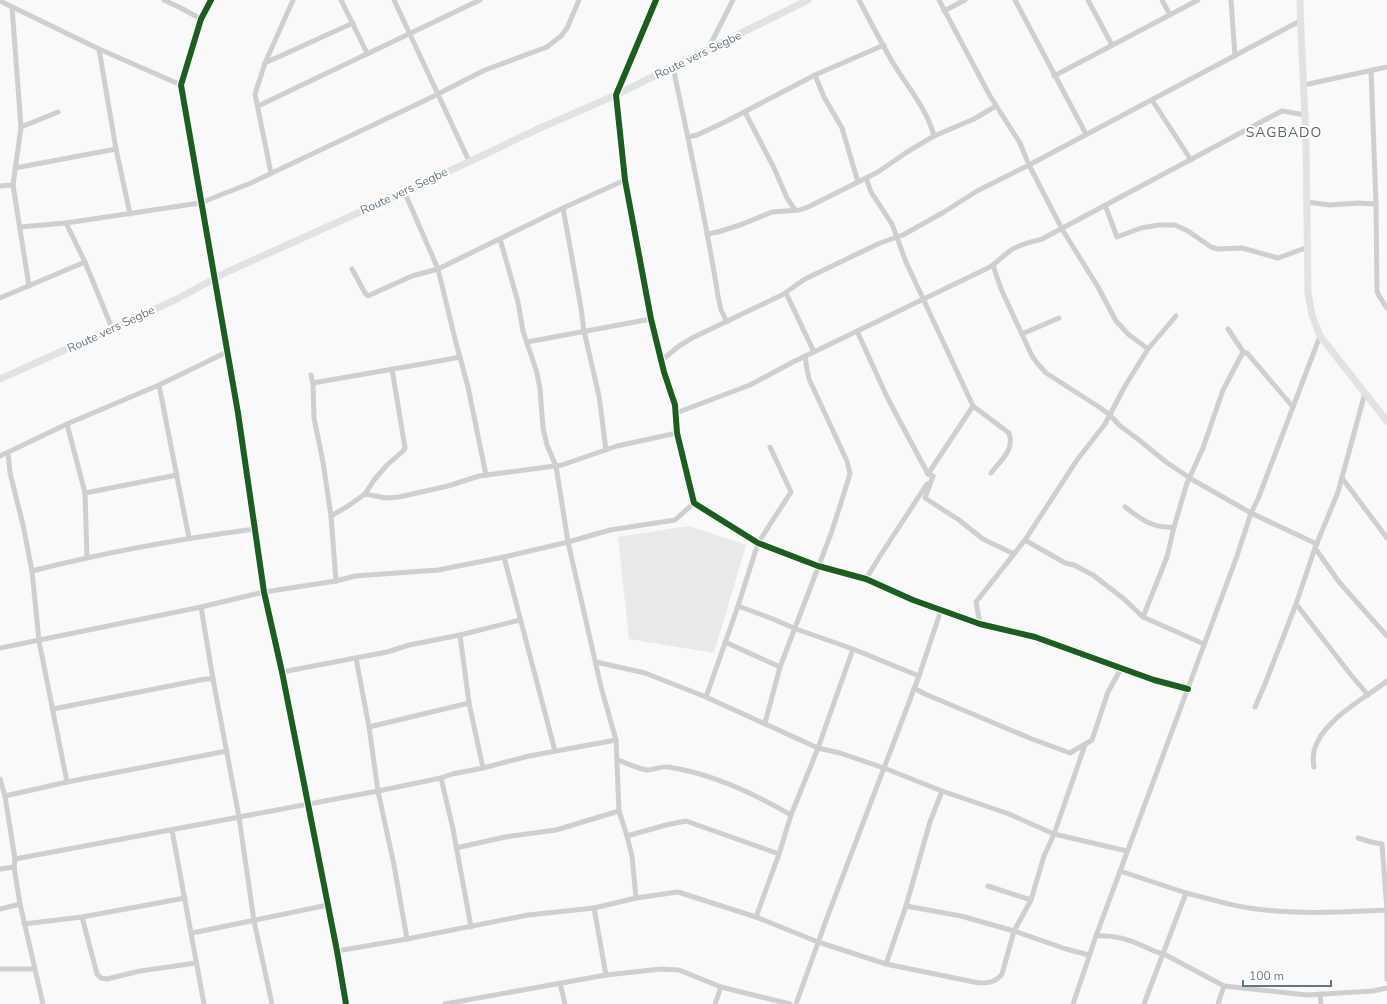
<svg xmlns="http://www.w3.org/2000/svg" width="1387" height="1004" viewBox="0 0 1387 1004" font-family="'Nunito Sans',sans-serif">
<rect width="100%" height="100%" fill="#f9f9f9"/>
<path fill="#e8e9e9" d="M689,526L746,545L714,653L629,639L618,537Z"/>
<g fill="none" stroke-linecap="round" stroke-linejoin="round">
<g stroke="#cecfd0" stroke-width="5">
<path d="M164,0L181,8L201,19"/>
<path d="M341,0L367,53"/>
<path d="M394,0L469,161"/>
<path d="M656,0L616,95L625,180L651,319L664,372L675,405L677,433L694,503L758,543L818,566L866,579L913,600L980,624L1035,637L1154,680L1188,689"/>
<path d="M859,0C870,21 881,42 893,63C907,86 927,109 934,136"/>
<path d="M939,0L990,96L1020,143L1029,165L1062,229L1098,287L1116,321L1128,334L1148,349L1125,386L1105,424L1077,460L1025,540L976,602L980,624"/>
<path d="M1015,0L1086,134"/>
<path d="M1088,0L1112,45"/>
<path d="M1162,0L1170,15"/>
<path d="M1231,0L1235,56"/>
<path d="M0,1L99,49L181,85"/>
<path d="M12,7L21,127L13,185L29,286"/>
<path d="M944,11L965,0"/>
<path d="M99,49L116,149L130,214"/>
<path d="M707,51L733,0"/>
<path d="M265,63L353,23"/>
<path d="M673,67C689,143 706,219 718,296L721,310L727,322"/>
<path d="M1371,70L1376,204L1377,291L1379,296L1387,308"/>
<path d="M815,75L824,97L842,128L858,182"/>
<path d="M1054,76L1198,0"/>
<path d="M1304,85L1387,67"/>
<path d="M1152,100L1191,160"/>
<path d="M258,106L480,0"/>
<path d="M745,112L774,168L787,198L795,210"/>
<path d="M21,127L58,112"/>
<path d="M688,137L697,135L725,122L815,75L884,45"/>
<path d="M15,168L116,149"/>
<path d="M271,173L255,94L265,63L293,0"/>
<path d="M866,178L871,192L892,224L906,262L973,406L928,474L933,476"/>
<path d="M0,186L13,185"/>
<path d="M404,191L438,269L455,339L468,387L486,475"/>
<path d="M1307,202L1330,205L1358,203L1376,204"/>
<path d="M1105,205L1117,237L1141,228L1159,225H1175L1188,231L1211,247L1218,249L1242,248L1278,258L1308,247"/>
<path d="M563,208L581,308L584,331L599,396L606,450"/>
<path d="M66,223L85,262L112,328"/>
<path d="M20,227L66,223L200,203L251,183L426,100L485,70L547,47L561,36L567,28L579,0"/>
<path d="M707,234L718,232L743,224L772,212L800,210L808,207L878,172L907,152L934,136L974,119L996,106"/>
<path d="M993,265L1001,289L1032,356L1037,363L1046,373L1099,407L1110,415L1119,425L1139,440L1166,462L1193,480L1251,513L1317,544"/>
<path d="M352,269L365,293L368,296L370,295L412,276L438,269L563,208L625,180"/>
<path d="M786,293L814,352"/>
<path d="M0,298L85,262"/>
<path d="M1228,329L1244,353H1247L1293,407"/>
<path d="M857,331L888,399L928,474"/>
<path d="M1022,334L1059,318"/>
<path d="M527,342L651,319"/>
<path d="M1148,349L1176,316"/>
<path d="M662,360L679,346L692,338L782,295L805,279L880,243L903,235L944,212L977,191L1029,165L1300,21"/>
<path d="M311,375L313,383L314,418L323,462L331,516L336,581"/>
<path d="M313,383L439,361L460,357"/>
<path d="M159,385L189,538"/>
<path d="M973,406L1009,433C1015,450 1000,461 991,473"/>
<path d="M676,413L750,385L793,362L988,268C996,264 1003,256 1011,250C1020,244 1031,242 1042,239L1278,113L1282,111L1305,115"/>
<path d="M67,424L85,493L87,557"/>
<path d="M8,453L10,473L23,525L32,571L39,641L67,782"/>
<path d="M0,456L67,424L159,385L227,352"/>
<path d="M933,476L925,498L959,520L983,539L1014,554"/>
<path d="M1342,478L1387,538"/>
<path d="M85,493L177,475"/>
<path d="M365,494L386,498L399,497L448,486L479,476L562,465L617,446L677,433"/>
<path d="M1125,507C1141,519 1153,529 1174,527"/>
<path d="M331,516L348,506L365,494L374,480L386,466L403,451L405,448L392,369"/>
<path d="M1025,540L1065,563L1074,565L1093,575L1124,599L1143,617L1204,644"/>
<path d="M1315,548L1339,582L1387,636"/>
<path d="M504,557L555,751"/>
<path d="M32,571C106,552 179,539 255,529"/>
<path d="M866,579L880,556L927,484"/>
<path d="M1296,604L1351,675L1368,695"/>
<path d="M738,606L773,619L796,629L853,649L919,676"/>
<path d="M201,607L213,679L239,817L254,921L272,1004"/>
<path d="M1143,617L1167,557L1174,527L1187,483L1203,448L1223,390L1242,354L1244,353"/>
<path d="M460,635L469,703L483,768"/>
<path d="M725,642L780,667"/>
<path d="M0,648L201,607L264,592L336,581L355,576L438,570L504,557L568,542L610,530L675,520L694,503"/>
<path d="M356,658L369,727L378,791L394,865L407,939"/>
<path d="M596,662L645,673L706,697L818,748L840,753L884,768L942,791L1009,814L1054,834L1127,851"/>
<path d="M282,672L387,652L409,645L460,635L520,620"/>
<path d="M914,688L925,694L1032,739L1070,753L1092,740L1108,692L1122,667"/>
<path d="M706,697L738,606L758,543L791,492L770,447"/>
<path d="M1255,707L1265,684L1296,604L1315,548L1338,492L1365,393"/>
<path d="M53,709L205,679H213"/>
<path d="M765,723L780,667L832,531L850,474L847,461L809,379L807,369L805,356"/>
<path d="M369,727L469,703"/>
<path d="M618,760C626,763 639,769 647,770C654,770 661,766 668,767C709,773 755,794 791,815"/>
<path d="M1314,767C1313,761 1313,756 1314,751C1321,721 1364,699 1387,681"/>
<path d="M441,778L453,829L471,927"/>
<path d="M0,779L5,796L15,859L14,867L20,904L43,1004"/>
<path d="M5,796L67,782L227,751"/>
<path d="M172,830L204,1004"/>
<path d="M627,836L666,825L686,821L779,854"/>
<path d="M1358,838L1371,842L1382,844L1387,910V979"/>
<path d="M456,848L505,837L556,830L619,811"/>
<path d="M15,859L378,791L441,778L452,774L483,768L529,756L616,740"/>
<path d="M0,869L14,867"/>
<path d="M1120,871L1186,893"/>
<path d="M988,886L1031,900"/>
<path d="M636,898L678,892L756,917L818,942L886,964L979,983C989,983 996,982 1002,974L1014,931L1031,900L1044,856L1054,834L1085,745"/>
<path d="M906,906L930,822L942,791"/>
<path d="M594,908L606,975"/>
<path d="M0,909L20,904"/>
<path d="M82,917L97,974L101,978L107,979L140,971L196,963"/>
<path d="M756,917L779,854L791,815L818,748L853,649"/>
<path d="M24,924L82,917L185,898"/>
<path d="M192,933L328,905"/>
<path d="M1096,936C1113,935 1128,939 1143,946C1150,949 1156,953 1164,954L1224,986L1307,995L1373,991L1387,988"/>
<path d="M337,951L407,939L528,915L594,908L636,898L632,856L627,836L619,811L616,740L601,687L568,542L556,466L547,445L543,428L540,389L537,373L523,331L518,302L500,239"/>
<path d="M886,964L906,906L961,916L1014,931L1066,949L1089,955"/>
<path d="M0,969H34"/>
<path d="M560,983L565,1004"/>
<path d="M1320,994L1321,1004"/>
<path d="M445,1004L606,975L661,969L679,970L721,987L790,1004"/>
<path d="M715,1004L721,987"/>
<path d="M796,1004L828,915L919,676L941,610"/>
<path d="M1073,1004L1096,936L1237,556L1251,513L1258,499L1320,336"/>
<path d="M1144,1004L1186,893C1207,898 1228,905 1249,908C1294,915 1342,912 1387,910"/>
<path d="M1218,1004L1224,986"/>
</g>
<g stroke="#e1e2e2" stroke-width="7">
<path d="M211,0L201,19L181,85L238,413L264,592L282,672L337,951L346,1004"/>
<path d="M1300,0C1301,49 1305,98 1306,147C1307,195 1307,244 1308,293L1312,315L1320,336L1387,421"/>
<path d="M0,379L173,301L227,272L420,185L538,129L616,95L808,0"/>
</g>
<g stroke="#fff" stroke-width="8">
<g id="cycleway">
<path d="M211,0L201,19L181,85L238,413L264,592L282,672L337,951L346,1004"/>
<path d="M656,0L616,95L625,180L651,319L664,372L675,405L677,433L694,503L758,543L818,566L866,579L913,600L980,624L1035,637L1154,680L1188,689"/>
</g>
</g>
<use href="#cycleway" stroke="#1b5e20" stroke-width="6"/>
</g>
<g text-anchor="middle" stroke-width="4" stroke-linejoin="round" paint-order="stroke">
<g font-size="12" fill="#657683" stroke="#fff">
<text transform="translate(698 55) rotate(-26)" y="4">Route vers Segbe</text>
<text transform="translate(404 191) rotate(-25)" y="4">Route vers Segbe</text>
<text transform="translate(111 329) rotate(-25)" y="4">Route vers Segbe</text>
</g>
<g font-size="14" letter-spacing="1" fill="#57646e" stroke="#fff">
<text x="1284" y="137">SAGBADO</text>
</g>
</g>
<path d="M1243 980v6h88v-6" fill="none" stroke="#657683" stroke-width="2"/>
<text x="1249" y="980" font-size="12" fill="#657683" stroke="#ffffff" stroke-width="3" paint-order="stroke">100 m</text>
</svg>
